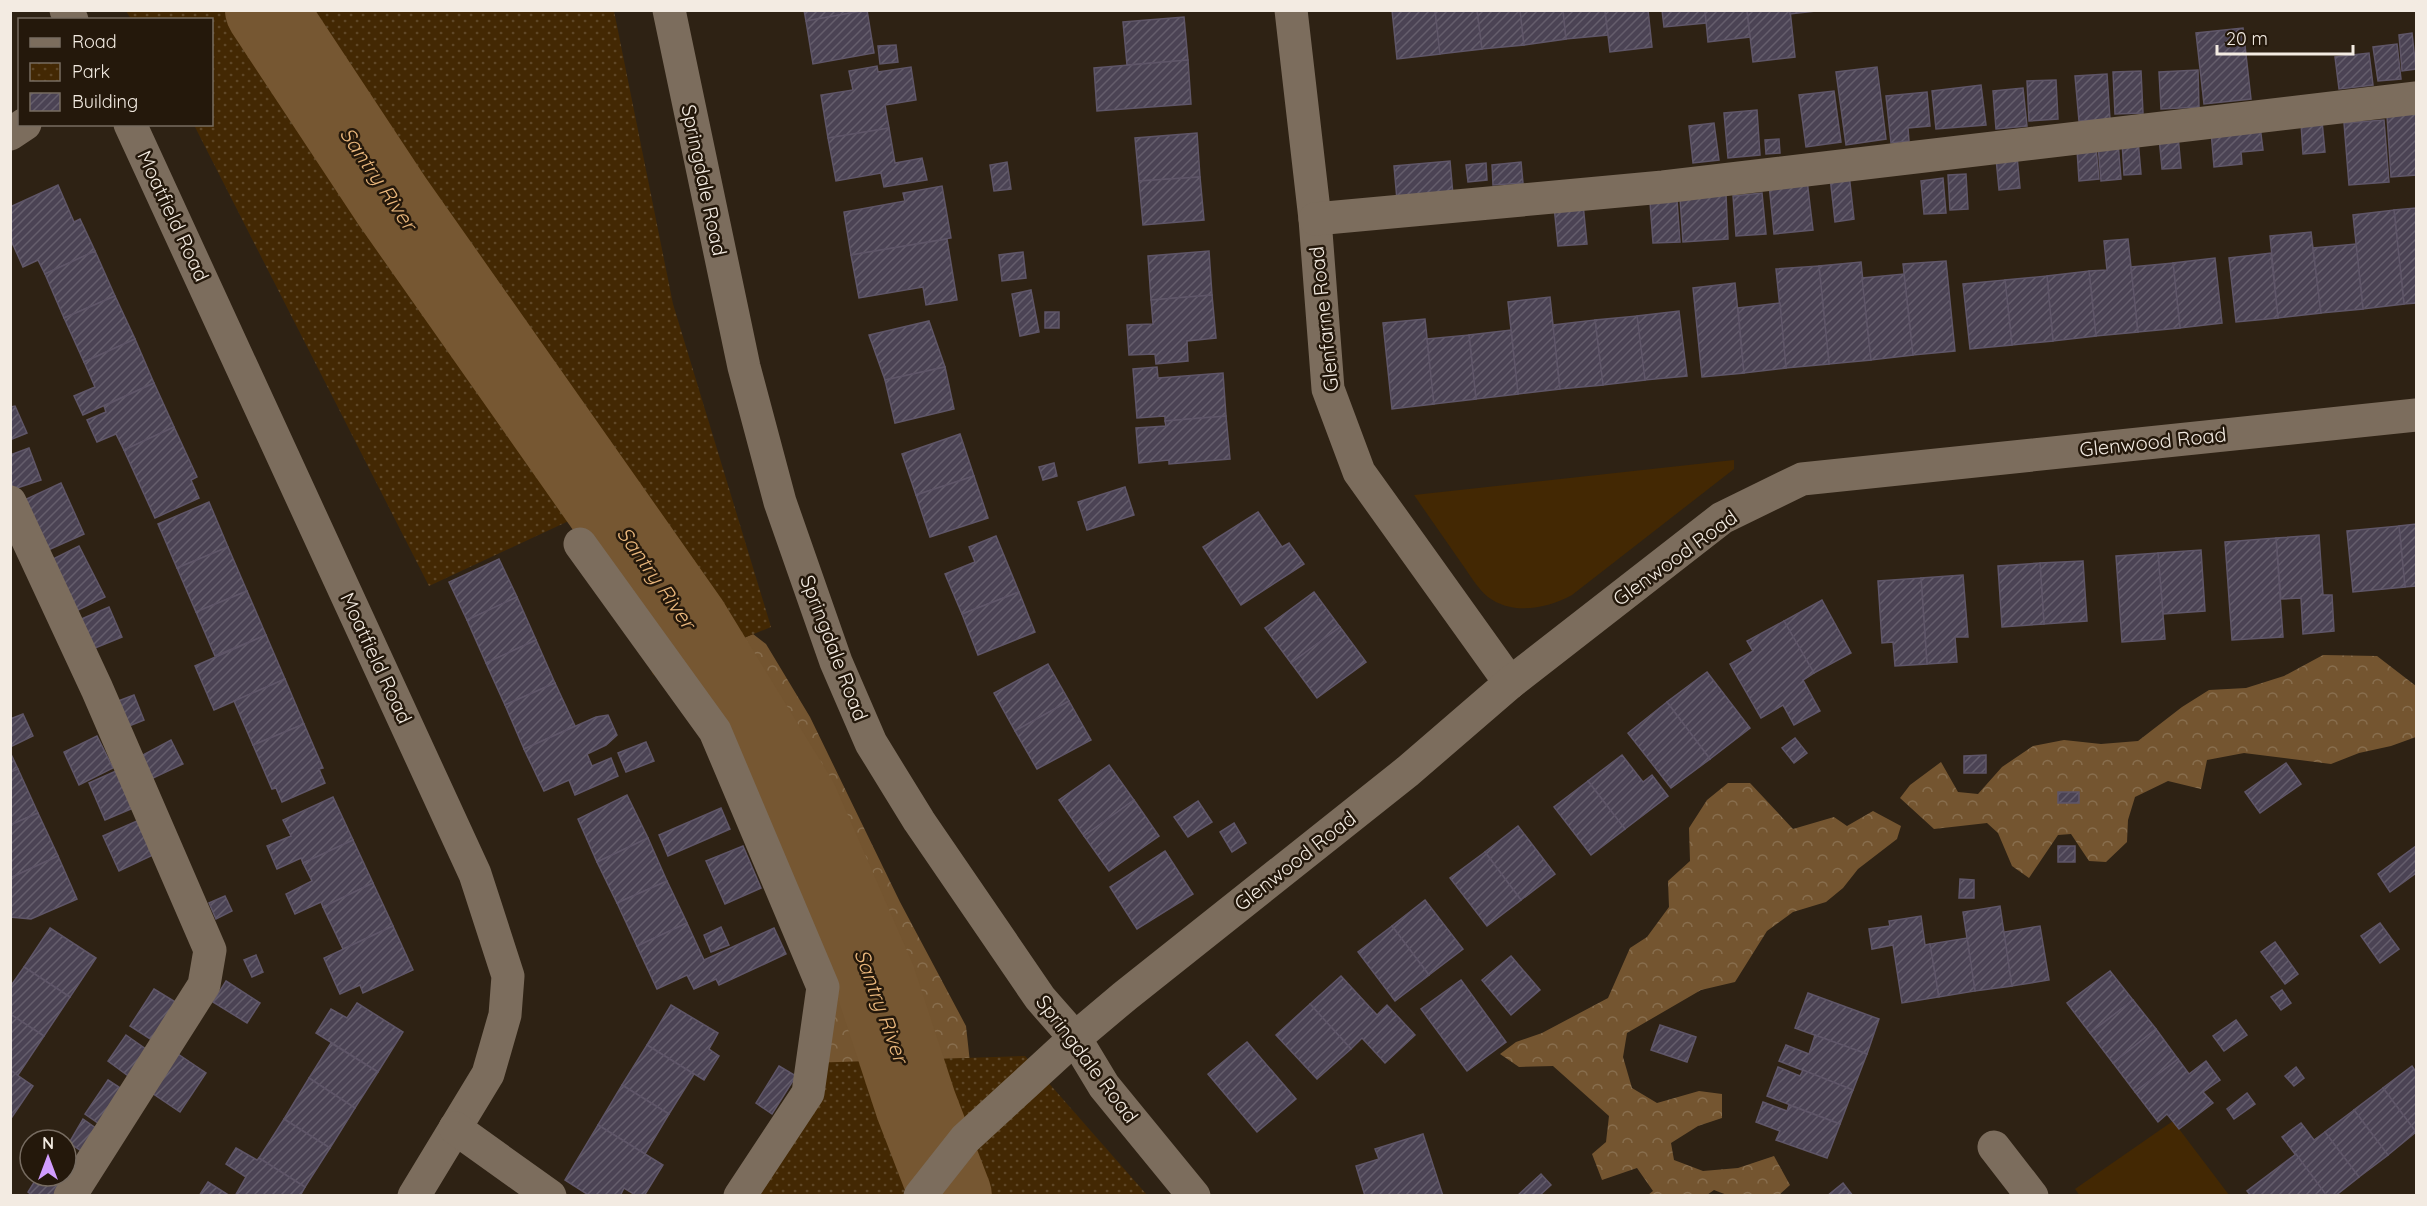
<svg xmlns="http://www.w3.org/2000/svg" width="2427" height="1206" viewBox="0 0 2427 1206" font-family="Quicksand,sans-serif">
<defs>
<pattern id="forest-crowns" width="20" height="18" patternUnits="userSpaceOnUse" patternTransform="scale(1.5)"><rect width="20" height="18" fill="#745530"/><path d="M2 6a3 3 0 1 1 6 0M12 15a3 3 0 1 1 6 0" fill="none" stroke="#886e4e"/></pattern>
<pattern id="park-dots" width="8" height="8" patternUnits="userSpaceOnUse" patternTransform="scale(1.5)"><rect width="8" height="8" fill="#432803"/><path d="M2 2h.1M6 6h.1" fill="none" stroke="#5f4727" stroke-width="1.8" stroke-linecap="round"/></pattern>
<pattern id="building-hatch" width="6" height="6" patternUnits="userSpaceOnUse" patternTransform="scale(1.5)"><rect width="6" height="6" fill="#4b4354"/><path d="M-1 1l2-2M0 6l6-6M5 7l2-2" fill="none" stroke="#655e6c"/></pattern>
</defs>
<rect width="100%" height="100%" fill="#2e2214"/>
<g fill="#432803">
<path d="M1734,460V469L1572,595C1548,608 1513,616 1488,597C1478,589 1470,575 1462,564C1446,541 1430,518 1414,495Z"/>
<path d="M2173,1121L2229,1195L2080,1196L2075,1189Z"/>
</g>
<g fill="url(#forest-crowns)">
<path d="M753,634L766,644L810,717L900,902L966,1026L973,1090L813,1079L828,1001L847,994L744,764L689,661Z"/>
<path d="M2323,655L2377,656L2416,686V737L2391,746L2359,753L2331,764L2244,753L2207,760L2201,789L2168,781L2135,797L2128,820L2127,842L2106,862L2089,861L2071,834L2058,835L2029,878L2012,866L1998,833L1987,823L1934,829L1900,798L1910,785L1941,762L1958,792L1978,794L2002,767L2033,746L2064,740L2101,744L2138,741L2182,707L2209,690L2246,688L2284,676Z"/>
<path d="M1728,783H1750L1793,829L1834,817L1847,826L1873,811L1901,826L1897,839L1858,869L1843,888L1826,902L1793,912L1767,931L1735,982L1701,990L1627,1033L1623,1057L1632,1088L1657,1103L1699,1091L1722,1094V1118L1698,1126L1671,1143L1674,1160L1703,1171L1738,1168L1774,1156L1790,1185L1779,1195H1727L1714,1190L1707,1195H1648L1653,1191L1637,1168L1602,1180L1592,1154L1606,1142L1609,1116L1553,1066L1519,1067L1500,1054L1516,1042L1542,1033L1608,998L1630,948L1647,937L1669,907L1668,881L1690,861L1689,828L1707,800Z"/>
</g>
<g fill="url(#park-dots)">
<path d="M126,11H614L673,304L771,627L653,675L588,512L429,586L194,125L212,124V20L131,19Z"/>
<path d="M1025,1056L1147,1195L732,1196L807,1063Z"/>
</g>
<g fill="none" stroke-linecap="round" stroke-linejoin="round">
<path stroke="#765732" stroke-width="82" d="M266,10L392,201L687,621L797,801L875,980L916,1105L951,1196"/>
</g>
<g fill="url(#building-hatch)" stroke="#5f5668" stroke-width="1.5">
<path d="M804,10H867L806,21Z"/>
<path d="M867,10L874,53L813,64L806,21Z"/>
<path d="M1392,10H1435L1440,54L1397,59Z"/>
<path d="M1435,10H1477L1482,49L1440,54Z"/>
<path d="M1477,10H1520L1524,45L1482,49Z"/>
<path d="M1520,10H1563L1566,39L1524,45Z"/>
<path d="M1563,10H1605L1608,35L1566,39Z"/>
<path d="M1605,10H1648L1652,47L1610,52Z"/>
<path d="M1662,10H1705L1706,23L1664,27Z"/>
<path d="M1705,10H1747L1750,37L1708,42Z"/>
<path d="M1747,10H1790L1795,57L1753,62Z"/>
<path d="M1790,10H1825L1790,14Z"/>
<path d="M1184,17L1188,60L1127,65L1123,22Z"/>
<path d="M2243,28L2251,99L2204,104L2196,33Z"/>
<path d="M2412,33L2416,69L2402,71L2399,35Z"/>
<path d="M2397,44L2401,79L2378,81L2373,47Z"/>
<path d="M896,45L898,62L880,64L878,46Z"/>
<path d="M2369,53L2373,85L2339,89L2335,57Z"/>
<path d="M1188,60L1191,104L1097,111L1094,68Z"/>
<path d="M877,66L878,72L911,67L916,100L885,105L889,128L828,138L821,95L853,90L849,71Z"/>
<path d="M1877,67L1886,139L1846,145L1836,72Z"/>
<path d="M2198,70L2199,107L2161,109L2159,72Z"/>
<path d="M2141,71L2143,113L2115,114L2113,72Z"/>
<path d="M2107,74L2110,119L2079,121L2075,76Z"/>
<path d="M2056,80L2058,119L2029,121L2027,81Z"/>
<path d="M1981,85L1986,125L1936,129L1932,91Z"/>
<path d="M2023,88L2027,126L1996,129L1993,91Z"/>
<path d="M1834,91L1841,142L1806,147L1799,95Z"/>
<path d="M1927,92L1930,126L1908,128L1909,141L1891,143L1886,96Z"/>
<path d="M1757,110L1760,155L1728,158L1724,113Z"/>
<path d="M2416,114V175L2391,177L2387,116Z"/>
<path d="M2384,120L2389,182L2349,185L2344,123Z"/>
<path d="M2322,121L2325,152L2303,154L2301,123Z"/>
<path d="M1714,123L1719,160L1693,163L1689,126Z"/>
<path d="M2260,126L2263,150L2241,152L2242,164L2214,167L2211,131Z"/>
<path d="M889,128L895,163L922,158L927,180L884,187L881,173L836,181L828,138Z"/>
<path d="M1197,133L1200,177L1139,181L1135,138Z"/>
<path d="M2178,136L2181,168L2162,169L2159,137Z"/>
<path d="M1779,139L1780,153L1766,154L1765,140Z"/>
<path d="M2138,140L2141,174L2124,175L2122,141Z"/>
<path d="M2118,142L2121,179L2101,181L2098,145Z"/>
<path d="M2096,148L2099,179L2079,181L2077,149Z"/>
<path d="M2017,156L2020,188L1999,190L1996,158Z"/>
<path d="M1450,161L1453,195L1397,200L1394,166Z"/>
<path d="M1007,162L1011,189L994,191L990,165Z"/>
<path d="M1521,162L1523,183L1493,185L1492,165Z"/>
<path d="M1486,163L1487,180L1468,182L1466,165Z"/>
<path d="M1849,174L1854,219L1835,222L1830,177Z"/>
<path d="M1966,174L1968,209L1950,210L1948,175Z"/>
<path d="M1200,177L1204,220L1143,225L1139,181Z"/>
<path d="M1943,178L1946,213L1924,214L1921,181Z"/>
<path d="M1807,180L1813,230L1774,234L1769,184Z"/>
<path d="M58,185L74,222L80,219L95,251L45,274L38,260L23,267L10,238V207Z"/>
<path d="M942,186L951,238L851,255L844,212L905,201L903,193Z"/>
<path d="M1762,193L1766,234L1736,236L1733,196Z"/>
<path d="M1726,195L1728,239L1683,242L1680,198Z"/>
<path d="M1677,200L1680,242L1653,243L1650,202Z"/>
<path d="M1583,204L1587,244L1558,246L1554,206Z"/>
<path d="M2416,208V303L2404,304L2394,210Z"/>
<path d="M2394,210L2404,304L2363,309L2353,215Z"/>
<path d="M2311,232L2321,313L2278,318L2270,236Z"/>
<path d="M947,239L957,300L926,305L923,287L859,298L851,255Z"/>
<path d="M2128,239L2138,332L2096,336L2089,271L2107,270L2104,241Z"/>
<path d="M2356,244L2363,309L2321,313L2313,248Z"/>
<path d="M95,251L115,296L64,318L45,274Z"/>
<path d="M1209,251L1212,295L1151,300L1148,256Z"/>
<path d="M1023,252L1026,278L1002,281L999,255Z"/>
<path d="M2271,253L2278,318L2236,322L2229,258Z"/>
<path d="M2215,258L2222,323L2180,328L2173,263Z"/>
<path d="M1946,261L1955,351L1913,355L1903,264Z"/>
<path d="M1861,262L1871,360L1829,364L1819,266Z"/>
<path d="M2173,263L2180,328L2138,332L2131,267Z"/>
<path d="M1819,266L1829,364L1786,368L1776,269Z"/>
<path d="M2089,271L2096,336L2053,341L2047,276Z"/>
<path d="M1904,274L1913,355L1871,360L1862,278Z"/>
<path d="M2047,276L2053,341L2012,345L2005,280Z"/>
<path d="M2005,280L2012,345L1970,349L1963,284Z"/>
<path d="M1735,283L1744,373L1702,377L1693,288Z"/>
<path d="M1031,290L1039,332L1020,336L1012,294Z"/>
<path d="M1212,295L1216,338L1187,341L1188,361L1156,364L1155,354L1129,355L1127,325L1153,324L1151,300Z"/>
<path d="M115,296L135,339L84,362L64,318Z"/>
<path d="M1550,297L1560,389L1518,394L1508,302Z"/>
<path d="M1780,303L1786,368L1744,373L1738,308Z"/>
<path d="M1679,311L1687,376L1645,380L1637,316Z"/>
<rect x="1045" y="312" width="14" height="16"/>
<path d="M1637,316L1645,380L1603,385L1595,320Z"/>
<path d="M1425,319L1434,404L1392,409L1383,323Z"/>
<path d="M1595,320L1603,385L1560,389L1553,325Z"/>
<path d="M929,321L945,367L885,380L869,335Z"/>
<path d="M1511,330L1518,394L1476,399L1469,335Z"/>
<path d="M1469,335L1476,399L1434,404L1427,339Z"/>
<path d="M135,339L154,383L83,415L74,396L95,387L84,362Z"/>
<path d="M945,367L954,409L895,423L885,380Z"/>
<path d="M1157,367L1158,378L1223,373L1226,416L1165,421V416L1137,418L1133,369Z"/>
<path d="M154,383L174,427L124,450L116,434L97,442L87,420L106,412L104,406Z"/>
<path d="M15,406L27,433L10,440V407Z"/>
<path d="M1226,416L1230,459L1169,464V460L1139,463L1136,428L1166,426L1165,421Z"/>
<path d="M174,427L197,477L191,480L199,498L155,518L124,450Z"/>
<path d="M960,434L974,476L916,495L902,454Z"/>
<path d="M29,448L41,480L14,489L10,480V455Z"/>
<path d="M1054,463L1057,476L1043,480L1039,467Z"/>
<path d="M974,476L988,518L930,537L916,495Z"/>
<path d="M61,483L84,534L46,551L22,501Z"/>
<path d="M1125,487L1134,515L1087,530L1078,502Z"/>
<path d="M209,502L228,547L177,568L158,524Z"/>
<path d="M1258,512L1282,547L1289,543L1304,564L1241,605L1203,547Z"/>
<path d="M2416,524V586L2405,587L2399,526Z"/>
<path d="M2399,526L2405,587L2353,592L2347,531Z"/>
<path d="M2319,535L2323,595H2332L2334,631L2303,634L2301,598L2281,599L2276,538Z"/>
<path d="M996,536L1019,592L962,614L945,574L975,562L969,547Z"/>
<path d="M2276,538L2283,637L2232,640L2225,542Z"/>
<path d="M79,546L105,597L70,614L45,563Z"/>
<path d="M228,547L247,591L196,612L177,568Z"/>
<path d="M2201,550L2205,611L2163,614L2158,553Z"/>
<path d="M2158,553L2165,639L2122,642L2116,556Z"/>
<path d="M499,559L517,597L467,620L449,582Z"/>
<path d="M2083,561L2087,621L2044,624L2040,563Z"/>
<path d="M2040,563L2044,624L2002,627L1998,566Z"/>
<path d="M1963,575L1968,637H1955L1957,662L1927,664L1921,578Z"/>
<path d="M1921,578L1927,664L1895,666L1893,642L1882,643L1878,581Z"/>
<path d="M247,591L266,635L215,656L196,612Z"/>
<path d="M1019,592L1035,632L978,655L962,614Z"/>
<path d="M1314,592L1340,627L1291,663L1265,628Z"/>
<path d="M517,597L536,640L486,663L467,620Z"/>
<path d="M1822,600L1851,653L1814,673L1784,621Z"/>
<path d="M109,607L122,637L90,650L77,621Z"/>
<path d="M1784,621L1814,673L1803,680L1820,711L1794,725L1783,705L1761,718L1730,664L1753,651L1747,641Z"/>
<path d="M1340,627L1366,662L1317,698L1291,663Z"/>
<path d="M266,635L285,679L214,710L195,666Z"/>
<path d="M536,640L555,683L505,705L486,663Z"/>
<path d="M1048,664L1069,701L1015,731L994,693Z"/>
<path d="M1707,672L1750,728L1710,759L1667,702Z"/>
<path d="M285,679L304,724L253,745L234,701Z"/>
<path d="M555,683L575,726L524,749L505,705Z"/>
<path d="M134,695L144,720L124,728L113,703Z"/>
<path d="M1069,701L1091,740L1037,769L1015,731Z"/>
<path d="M1667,702L1710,759L1671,788L1628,733Z"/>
<path d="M23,714L33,736L10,747V719Z"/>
<path d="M608,715L617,735L606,745L587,754L592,766L611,758L618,776L575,795L569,780L544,791L524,749L596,717Z"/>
<path d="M304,724L323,768L319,769L325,783L282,802L276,788L272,789L253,745Z"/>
<path d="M97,736L113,768L79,785L64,752Z"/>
<path d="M1795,738L1807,753L1794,763L1782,748Z"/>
<path d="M171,740L183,764L153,778L141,756Z"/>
<path d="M646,742L654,761L626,772L618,753Z"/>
<path d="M10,752L18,769L10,772Z"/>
<path d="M1622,755L1643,782L1652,775L1668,796L1625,829L1588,781Z"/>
<path d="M1986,755V773H1964V756Z"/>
<path d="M2286,763L2301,784L2260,813L2245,792Z"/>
<path d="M1109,765L1134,800L1084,836L1059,800Z"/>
<path d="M18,769L38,813L10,825V772Z"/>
<path d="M116,771L133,808L105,820L89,783Z"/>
<path d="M1588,781L1625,829L1591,855L1554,807Z"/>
<rect x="2058" y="792" width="21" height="11"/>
<path d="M627,795L648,838L597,862L578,819Z"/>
<path d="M333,797L353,840L303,863L301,858L277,869L267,846L291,836L283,820Z"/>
<path d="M1134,800L1159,836L1109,871L1084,836Z"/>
<path d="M1198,801L1212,822L1188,837L1174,817Z"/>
<path d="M721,808L730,829L668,856L659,835Z"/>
<path d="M38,813L58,856L10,878V825Z"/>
<path d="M137,821L153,855L119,871L103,836Z"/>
<path d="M1234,823L1246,843L1232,852L1220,832Z"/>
<path d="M1518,826L1555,874L1521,900L1485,852Z"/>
<path d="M648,838L667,881L617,903L597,862Z"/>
<path d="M353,840L373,883L323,907L321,902L295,914L286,894L312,881L303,863Z"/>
<path d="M743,846L761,888L725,904L706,861Z"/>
<rect x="2058" y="846" width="17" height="16"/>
<path d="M2416,846V873L2390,892L2378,874Z"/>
<path d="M1165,851L1193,894L1137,929L1110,887Z"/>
<path d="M1485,852L1521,900L1487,926L1450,878Z"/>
<path d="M58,856L77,899L31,919L10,917V878Z"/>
<path d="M1960,879L1974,880V898H1959Z"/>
<path d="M667,881L687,923L637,946L617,903Z"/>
<path d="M373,883L393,926L343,949L323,907Z"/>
<path d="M225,896L232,911L216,919L209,903Z"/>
<path d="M1425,900L1463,949L1429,975L1392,926Z"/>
<path d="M2000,906L2012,986L1975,991L1963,912Z"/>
<path d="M1921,916L1925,945L1930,944L1939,997L1902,1003L1893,945L1872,949L1869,929L1890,926L1889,921Z"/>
<path d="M687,923L704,960L774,928L786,954L719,985L716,979L694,989L687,975L657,989L637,946Z"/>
<path d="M2380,923L2399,949L2380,963L2361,936Z"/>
<path d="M393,926L413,970L363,993L360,985L340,994L324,958Z"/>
<path d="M1392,926L1429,975L1395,1001L1358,952Z"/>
<path d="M2040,926L2049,980L2012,986L2004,932Z"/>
<path d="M721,927L729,945L711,952L704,935Z"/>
<path d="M50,928L96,958L70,997L24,967Z"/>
<path d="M1967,938L1975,991L1939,997L1930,944Z"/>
<path d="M2275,942L2298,974L2285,984L2261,952Z"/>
<path d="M256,955L263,972L252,977L244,960Z"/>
<path d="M1511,956L1540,990L1511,1015L1482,980Z"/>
<path d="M24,967L70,997L44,1036L10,1014V987Z"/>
<path d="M2110,971L2133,1000L2090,1033L2067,1003Z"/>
<path d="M1341,976L1377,1015L1387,1005L1415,1035L1385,1063L1362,1038L1351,1049L1310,1004Z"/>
<path d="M1461,980L1506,1042L1467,1071L1421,1009Z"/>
<path d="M226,981L260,1003L247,1023L213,1002Z"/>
<path d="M154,989L182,1006L158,1044L130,1026Z"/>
<path d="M2282,990L2291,1003L2281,1010L2271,997Z"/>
<path d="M1808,993L1879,1019L1867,1054L1795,1028Z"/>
<path d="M2133,1000L2156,1029L2113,1063L2090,1033Z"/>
<path d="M357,1003L403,1032L378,1072L316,1033L331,1009L347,1018Z"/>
<path d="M1310,1004L1351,1049L1317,1079L1276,1035Z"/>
<path d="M671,1005L718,1033L709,1049L719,1056L704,1080L647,1045Z"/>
<path d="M10,1014L44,1036L18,1075L10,1070Z"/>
<path d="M2236,1020L2247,1035L2224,1051L2213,1036Z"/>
<path d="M1660,1025L1696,1037L1687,1062L1651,1050Z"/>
<path d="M2156,1029L2178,1059L2135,1092L2113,1063Z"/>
<path d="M126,1035L150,1052L131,1078L108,1061Z"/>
<path d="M1815,1035L1867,1054L1853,1090L1779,1061L1786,1045L1809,1054Z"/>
<path d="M1247,1042L1296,1099L1257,1132L1208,1074Z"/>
<path d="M331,1043L378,1072L355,1108L309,1078Z"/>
<path d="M647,1045L694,1074L669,1114L622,1085Z"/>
<path d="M178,1054L206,1073L180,1112L152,1093Z"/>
<path d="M2178,1059L2189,1074L2206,1061L2220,1080L2203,1092L2213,1103L2179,1129L2167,1114L2158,1122L2135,1092Z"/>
<path d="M779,1066L796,1076L772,1114L756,1103Z"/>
<path d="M2412,1066L2416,1072V1132L2383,1088Z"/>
<path d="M1778,1067L1800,1076L1803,1070L1853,1090L1840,1124L1767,1096Z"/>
<path d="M2296,1067L2304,1078L2294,1086L2285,1076Z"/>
<path d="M10,1070L33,1086L12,1117L10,1116Z"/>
<path d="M309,1078L355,1108L330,1148L284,1119Z"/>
<path d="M108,1080L128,1093L105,1128L85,1114Z"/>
<path d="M622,1085L669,1114L645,1154L598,1125Z"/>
<path d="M2383,1088L2416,1132L2388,1155L2354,1110Z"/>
<path d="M2247,1093L2255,1104L2234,1119L2227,1109Z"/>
<path d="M1763,1102L1787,1111L1789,1105L1840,1124L1827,1158L1776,1140L1780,1131L1756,1122Z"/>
<path d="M2354,1110L2388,1155L2359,1177L2325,1132Z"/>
<path d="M83,1119L100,1131L86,1154L69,1143Z"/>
<path d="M284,1119L330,1148L305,1187L259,1158Z"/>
<path d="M2301,1123L2314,1140L2325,1132L2359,1177L2335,1196H2327L2282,1137Z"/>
<path d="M598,1125L663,1165L644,1196H637L624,1188L620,1196H590L565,1180Z"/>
<path d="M1423,1134L1443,1196H1365L1356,1166L1379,1159L1375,1149Z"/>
<path d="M236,1148L257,1160L259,1158L305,1187L300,1196H235L246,1177L226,1164Z"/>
<path d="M2296,1154L2327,1196H2251L2247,1191Z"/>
<path d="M66,1169L75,1174L62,1196H33L28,1192L38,1176H66Z"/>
<path d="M1541,1174L1551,1185L1539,1196H1517Z"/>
<path d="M208,1182L230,1196H199Z"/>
<path d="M1843,1183L1853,1196H1827Z"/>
</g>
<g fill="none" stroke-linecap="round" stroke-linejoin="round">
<g stroke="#7c6d5d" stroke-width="33">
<path d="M66,10L72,20"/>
<path d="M669,10L744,367L780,502L836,662L871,743L919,821L1040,998L1075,1038L1104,1086L1194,1196"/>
<path d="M1291,10L1315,219L1328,389L1359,472L1510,683"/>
<path d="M130,124L475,874L508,976L505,1015L488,1074L414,1196"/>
<path d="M10,134L25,124"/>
<path d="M1315,219L1663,187L2416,98"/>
<path d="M10,502L97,689L210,950L204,985L70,1196"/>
<path d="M580,544L715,731L823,987L808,1093L740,1196"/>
<path d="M455,1128L550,1196"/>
<path d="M1994,1147L2032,1196"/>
<path d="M920,1196L965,1139L1075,1038L1125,996L1408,771L1510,683L1722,518L1802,479L2416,415"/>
</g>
</g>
<g text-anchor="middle" stroke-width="5" stroke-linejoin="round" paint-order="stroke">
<g font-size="20" fill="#f3ebe2" stroke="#24180b">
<text transform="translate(704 180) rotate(78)" y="7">Springdale Road</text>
<text transform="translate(173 216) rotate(65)" y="7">Moatfield Road</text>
<text transform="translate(1324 319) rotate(-96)" y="7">Glenfarne Road</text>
<text transform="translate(2153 442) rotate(-6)" y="7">Glenwood Road</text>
<text transform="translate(1675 558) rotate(-36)" y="7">Glenwood Road</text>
<text transform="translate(834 648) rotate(69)" y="7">Springdale Road</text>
<text transform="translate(376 658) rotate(65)" y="7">Moatfield Road</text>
<text transform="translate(1295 861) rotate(-38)" y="7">Glenwood Road</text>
<text transform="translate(1087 1059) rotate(53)" y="7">Springdale Road</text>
</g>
<g font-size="21" font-style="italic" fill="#eab77c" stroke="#24180b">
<text transform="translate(378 179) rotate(56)" y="7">Santry River</text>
<text transform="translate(656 578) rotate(55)" y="7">Santry River</text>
<text transform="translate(881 1006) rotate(70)" y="7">Santry River</text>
</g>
</g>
<rect width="2427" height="1206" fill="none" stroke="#f3ebe2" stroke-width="24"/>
<rect x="18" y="18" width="195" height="108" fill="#24180b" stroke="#776c61" stroke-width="1.5"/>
<rect x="30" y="38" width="30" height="9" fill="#7c6d5d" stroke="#776c61" stroke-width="1.5"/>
<text x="72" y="48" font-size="18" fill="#f3ebe2">Road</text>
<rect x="30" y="63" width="30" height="18" fill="url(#park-dots)" stroke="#776c61" stroke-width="1.5"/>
<text x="72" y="78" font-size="18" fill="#f3ebe2">Park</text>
<rect x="30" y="93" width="30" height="18" fill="url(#building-hatch)" stroke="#776c61" stroke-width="1.5"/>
<text x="72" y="108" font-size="18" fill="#f3ebe2">Building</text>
<g transform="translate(48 1158)"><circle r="28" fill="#24180b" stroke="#776c61" stroke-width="1.5"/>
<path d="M0-4.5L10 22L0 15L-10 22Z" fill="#d19dfe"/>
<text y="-9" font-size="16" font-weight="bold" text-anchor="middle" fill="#f3ebe2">N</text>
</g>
<path d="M2217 45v9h136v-9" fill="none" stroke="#f3ebe2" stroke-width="3"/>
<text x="2226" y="45" font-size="18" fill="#f3ebe2" stroke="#24180b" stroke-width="4.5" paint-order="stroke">20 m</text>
</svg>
